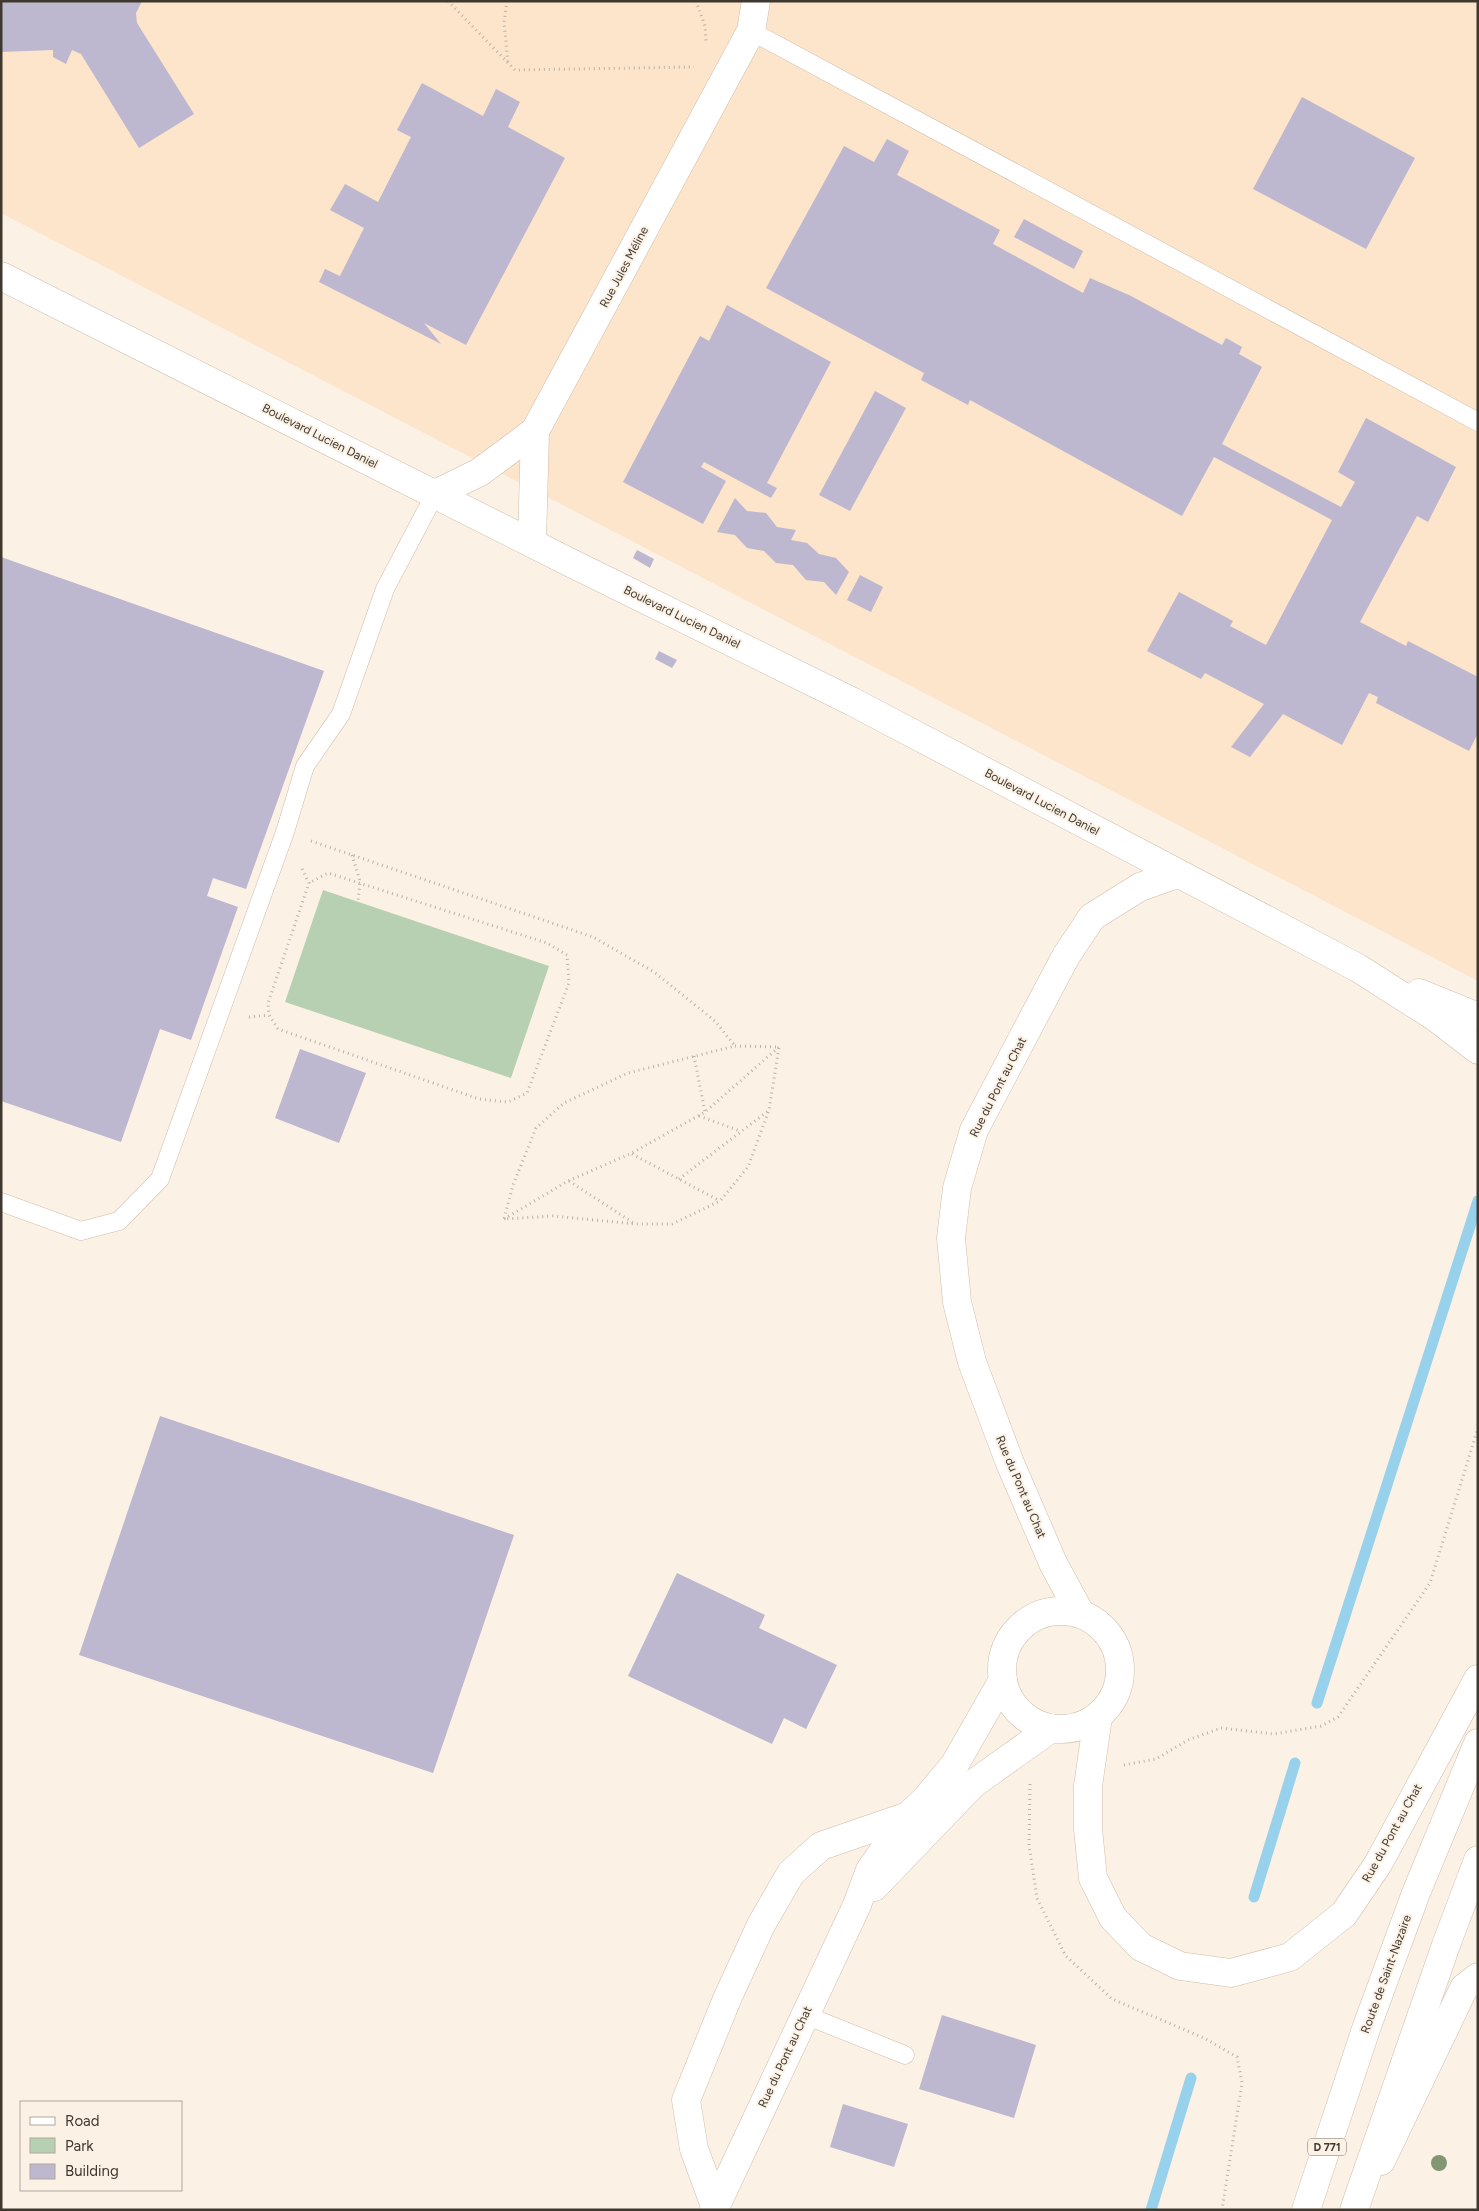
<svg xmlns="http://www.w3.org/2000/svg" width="1479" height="2211" viewBox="0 0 1479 2211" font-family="Figtree,sans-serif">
<rect width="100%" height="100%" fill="#fcf1e5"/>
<path fill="#fce5ca" d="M1,1H1478V981L1,213Z"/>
<path fill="#b7d0b1" d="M323,890L549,966L511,1078L285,1002Z"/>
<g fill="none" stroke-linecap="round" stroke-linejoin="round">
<g stroke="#97d1eb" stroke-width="11">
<path d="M1317,1703L1478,1201"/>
<path d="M1254,1897L1295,1763"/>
<path d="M1151,2210L1191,2078"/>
</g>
</g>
<g fill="#bdb7cf">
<path d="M1,1H142L136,13L137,23L194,114L139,148L81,54L72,50L66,64L53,57V50L1,52Z"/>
<path d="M422,83L483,116L496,89L520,102L508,127L565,158L466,345L424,323L441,344L319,282L325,269L340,276L364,228L330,210L345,184L378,202L411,137L397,130Z"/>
<path d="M1302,97L1415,158L1366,249L1253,189Z"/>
<path d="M887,139L909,151L897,175L1000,230L993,244L1083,293L1090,278L1131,296L1222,345L1226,338L1242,347L1239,354L1262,367L1222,444L1341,507L1355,482L1338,472L1366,418L1456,467L1428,522L1417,516L1360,622L1406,646L1408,641L1478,677V733L1469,751L1376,703L1378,697L1369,693L1342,745L1283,714L1250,757L1231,747L1264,704L1205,673L1201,679L1147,651L1179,592L1233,621L1230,626L1266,645L1332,520L1214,457L1182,516L970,400L968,405L921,380L924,373L766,288L844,146L874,162Z"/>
<path d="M1024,219L1083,251L1074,269L1014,237Z"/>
<path d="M727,305L831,362L767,483L777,488L771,498L704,462L701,467L726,481L703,524L623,482L700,336L709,341Z"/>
<path d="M875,391L906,408L850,511L819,495Z"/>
<path d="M735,498L747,511L766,513L777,527L796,530L791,540L807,543L819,554L836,558L849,572L836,595L824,582L806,580L793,565L776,563L764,551L747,548L735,535L717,532Z"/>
<path d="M637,550L654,559L650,568L633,558Z"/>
<path d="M1,557L324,671L246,889L213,878L207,896L238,907L191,1040L160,1029L121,1142L1,1101Z"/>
<path d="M860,575L883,587L871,612L847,600Z"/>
<path d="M659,651L677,660L672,668L655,659Z"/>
<path d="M300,1049L366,1073L339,1143L275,1118Z"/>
<path d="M160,1416L514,1535L433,1773L79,1655Z"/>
<path d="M677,1573L765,1615L759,1628L837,1665L806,1729L784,1718L772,1744L628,1676Z"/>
<path d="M942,2015L1036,2045L1014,2118L919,2089Z"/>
<path d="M843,2104L908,2124L894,2167L830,2147Z"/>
</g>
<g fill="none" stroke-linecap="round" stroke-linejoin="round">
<g stroke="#cfbeaa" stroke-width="19">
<g id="lane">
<path d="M751,31L1478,422"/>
<path d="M1,1202L81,1231L119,1221L160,1179L285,832L305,766L341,714L385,589L435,494"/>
<path d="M805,2015L905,2055"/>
</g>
</g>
<g stroke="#cfbeaa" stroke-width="29">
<g id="street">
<path d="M435,494L480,472L535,431"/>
<path d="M532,542L535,431L751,31L756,1"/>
<circle cx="1061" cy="1670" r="59"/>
<path d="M1080,1613L1053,1563L1010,1463L972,1362L957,1302L951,1238L957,1188L974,1130L1066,956L1092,917L1140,887L1177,874"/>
<path d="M1098,1717L1088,1786V1829L1093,1878L1113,1918L1141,1947L1180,1966L1231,1973L1290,1957L1344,1914L1378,1864L1478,1679"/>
<path d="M874,1887L973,1784L1050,1729"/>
<path d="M1381,2161L1464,1988L1478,1977"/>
<path d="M715,2206L694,2149L686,2100L727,1999L761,1925L791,1873L821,1846L908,1816"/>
<path d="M714,2210L857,1905L870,1870L908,1816L925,1800L955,1764L1003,1680"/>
</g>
</g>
<g stroke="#cfbeaa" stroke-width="29">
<g id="secondary">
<path d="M1,276L567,561L853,702L1358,968L1435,1017L1478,1050"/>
<path d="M1419,993L1478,1017"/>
</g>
</g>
<g stroke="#cfbeaa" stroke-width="29">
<g id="primary">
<path d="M1306,2210L1367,2026L1416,1893L1478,1743"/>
<path d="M1354,2210L1446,1945L1478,1860"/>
</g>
</g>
<g stroke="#bcb2a7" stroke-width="3" stroke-dasharray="1 4" stroke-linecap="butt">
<path d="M448,1L515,70L694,67"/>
<path d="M507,1L504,22L508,63"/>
<path d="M696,1L705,26L706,41"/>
<path d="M311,841L593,937L654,972L715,1021L735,1046"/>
<path d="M352,855L360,881L358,902"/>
<path d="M302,869L309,883L268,1003L269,1015L278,1029L479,1099L508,1102L527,1093L569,983L567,955L547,943L328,873L309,883"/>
<path d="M249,1017L269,1015"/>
<path d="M735,1046L779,1047L769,1110L748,1167L720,1201L672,1224H635L553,1216L504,1219L513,1185L536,1128L564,1103L628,1073Z"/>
<path d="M694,1056L705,1112"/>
<path d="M699,1116L740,1131"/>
<path d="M632,1154L720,1201"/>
<path d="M679,1179L768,1111"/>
<path d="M569,1181L635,1224"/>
<path d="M504,1219L568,1181L632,1153L705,1112L779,1047"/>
<path d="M1124,1765L1156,1759L1188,1740L1221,1728L1274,1734L1321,1726L1338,1717L1430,1583L1478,1428"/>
<path d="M1030,1784L1029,1845L1037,1898L1065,1955L1112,1999L1204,2038L1237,2057L1242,2083L1222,2210"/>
</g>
<use href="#lane" stroke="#fff" stroke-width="18"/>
<use href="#street" stroke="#fff" stroke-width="28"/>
<use href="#secondary" stroke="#fff" stroke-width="28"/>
<use href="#primary" stroke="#fff" stroke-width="28"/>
</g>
<circle fill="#839672" cx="1439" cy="2163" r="8"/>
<g text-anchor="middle" stroke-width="4" stroke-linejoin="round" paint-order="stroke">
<rect fill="#fcf1e5" stroke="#787066" stroke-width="1" x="1308" y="2138.5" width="38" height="17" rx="4"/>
<g font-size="11" font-weight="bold" fill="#3f382f">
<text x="1327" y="2151">D 771</text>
</g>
<g font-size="12" fill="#3f382f" stroke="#fcf1e5">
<text transform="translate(624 267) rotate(-62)" y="4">Rue Jules Méline</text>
<text transform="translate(320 436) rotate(27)" y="4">Boulevard Lucien Daniel</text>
<text transform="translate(682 617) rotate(26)" y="4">Boulevard Lucien Daniel</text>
<text transform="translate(1042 802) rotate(28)" y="4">Boulevard Lucien Daniel</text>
<text transform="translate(998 1087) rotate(-63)" y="4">Rue du Pont au Chat</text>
<text transform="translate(1021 1487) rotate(67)" y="4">Rue du Pont au Chat</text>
<text transform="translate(1392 1833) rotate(-61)" y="4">Rue du Pont au Chat</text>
<text transform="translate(1386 1974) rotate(-70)" y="4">Route de Saint-Nazaire</text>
<text transform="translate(785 2057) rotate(-65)" y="4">Rue du Pont au Chat</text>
</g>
</g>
<rect width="1479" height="2211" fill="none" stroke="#3f382f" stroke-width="5"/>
<rect x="20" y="2101" width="162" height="90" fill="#fcf1e5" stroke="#b0a79c"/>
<rect x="30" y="2117" width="25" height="8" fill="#ffffff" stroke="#b0a79c"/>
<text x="65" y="2126" font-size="15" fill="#3f382f">Road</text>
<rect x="30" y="2138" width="25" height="15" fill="#b7d0b1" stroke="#b0a79c"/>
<text x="65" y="2151" font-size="15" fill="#3f382f">Park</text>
<rect x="30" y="2164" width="25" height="15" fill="#bdb7cf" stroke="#b0a79c"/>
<text x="65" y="2176" font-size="15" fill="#3f382f">Building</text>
</svg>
